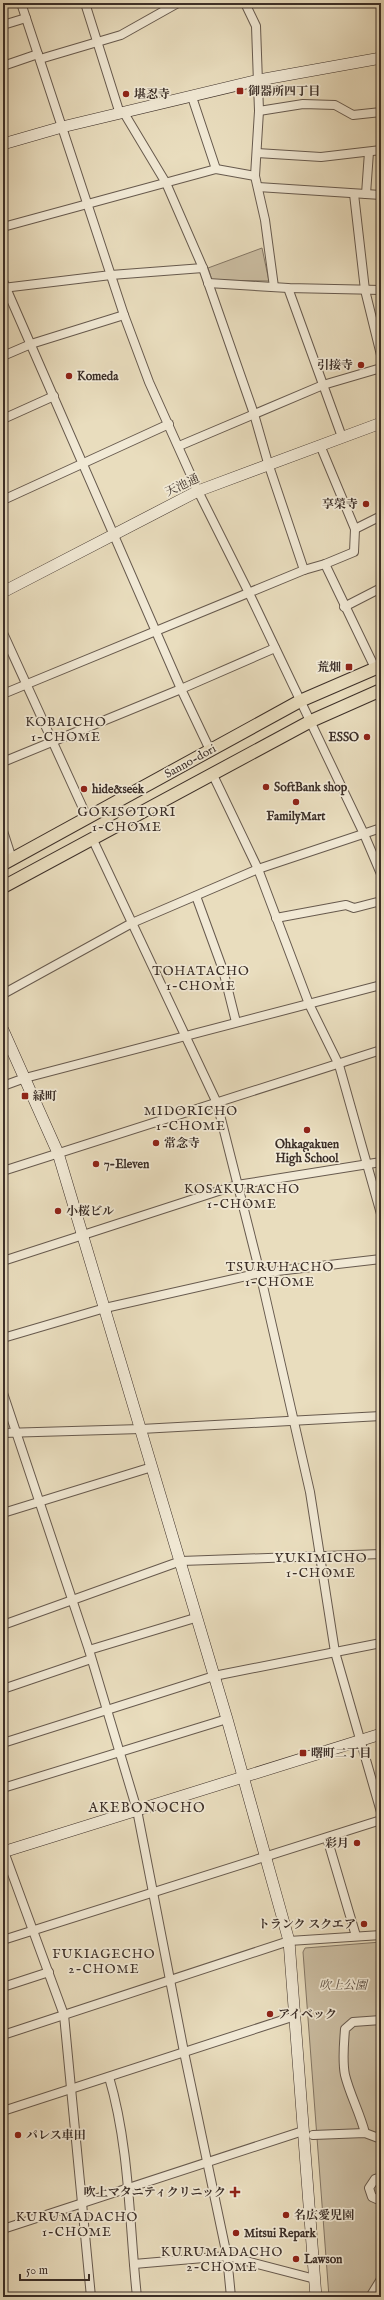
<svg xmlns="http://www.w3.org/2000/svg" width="384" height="2300" viewBox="0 0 384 2300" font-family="'IM FELL English','Noto Serif JP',serif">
<rect width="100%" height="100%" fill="#e9ddbe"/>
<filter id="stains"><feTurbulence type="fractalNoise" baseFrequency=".005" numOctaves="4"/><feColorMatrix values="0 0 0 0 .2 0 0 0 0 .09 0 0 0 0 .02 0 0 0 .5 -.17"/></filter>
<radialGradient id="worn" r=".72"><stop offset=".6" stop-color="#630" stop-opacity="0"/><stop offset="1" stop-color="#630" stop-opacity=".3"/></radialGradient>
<g fill="#ccbfa4" stroke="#847766">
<path d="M262,248L269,281L212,280L208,268Z"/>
<path d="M381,1942V2297H329L303,1952L305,1948Z"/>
</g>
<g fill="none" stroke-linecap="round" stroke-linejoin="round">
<g stroke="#675a4e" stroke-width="10">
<g id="street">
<path d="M21,3L124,315L149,382L198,491L249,593L364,834L381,874"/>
<path d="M85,3L120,114"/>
<path d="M245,3L256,26L259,111L255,176L265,220L274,287"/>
<path d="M3,25L26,18"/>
<path d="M40,59L121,35L178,3"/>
<path d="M3,66L38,54"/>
<path d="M192,97L216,169"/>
<path d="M259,111L303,104L335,105L353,115L381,112"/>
<path d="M124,113L166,183L203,268L254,414L268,463L304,570"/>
<path d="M257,153L321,157L381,150"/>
<path d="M258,187L381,195"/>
<path d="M354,194L365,290L381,355"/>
<path d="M366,194L369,152"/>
<path d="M3,227L216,169L255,176"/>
<path d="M3,281L181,689L210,750"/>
<path d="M208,283L288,288L381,290"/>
<path d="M3,288L111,275L203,268"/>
<path d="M288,288L342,437"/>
<path d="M3,356L31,344L124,315"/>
<path d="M3,419L54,396"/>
<path d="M179,446L323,385L381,368"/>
<path d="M3,500L169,424"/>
<path d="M355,529L381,516"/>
<path d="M325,564L375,668"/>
<path d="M344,607L381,588"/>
<path d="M3,633L87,817"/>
<path d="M3,694L304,570L325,564L354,552L355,529L320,445"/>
<path d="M3,762L181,689L275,648"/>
<path d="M212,773L258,869L309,1004L339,1065L381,1214"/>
<path d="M3,831L12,859"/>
<path d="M92,838L217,1103L260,1273L310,1492L335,1652L381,1812"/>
<path d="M196,896L223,970L236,1022"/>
<path d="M276,918L346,905L354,908L381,901"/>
<path d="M3,994L132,923L258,869L381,828"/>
<path d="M3,1086L25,1078L381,985"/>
<path d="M3,1171L381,1050"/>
<path d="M3,1261L237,1185L381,1162"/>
<path d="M3,1338L105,1308L260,1273L381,1259"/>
<path d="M3,1393L89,1650L137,1810L184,2052L227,2256L231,2297"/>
<path d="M3,1433L141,1429L381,1416"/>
<path d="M3,1513L152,1467"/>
<path d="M3,1625L181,1561L381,1554"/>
<path d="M89,1650L195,1618"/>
<path d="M3,1689L91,1659"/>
<path d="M3,1743L214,1676L381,1643"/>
<path d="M3,1788L227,1719"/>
<path d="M327,1838L356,1936"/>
<path d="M3,1849L64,2015L91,2297"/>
<path d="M3,1940L381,1820"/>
<path d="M3,1987L49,1972"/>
<path d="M3,2035L289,1941L381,1935"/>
<path d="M109,2077C130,2148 129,2224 137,2297"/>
<path d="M3,2111L295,2016"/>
<path d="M365,2133C360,2113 350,2095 345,2075C342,2060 344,2044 345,2029L353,2022L381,2020"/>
<path d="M313,2135L365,2133L381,2139"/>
<path d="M381,2177L375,2179L369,2188L372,2197L381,2201"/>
<path d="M3,2229L303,2131"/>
<path d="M134,2264L227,2256L315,2279"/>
<path d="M370,2297L381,2279"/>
</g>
</g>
<g stroke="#3c2f28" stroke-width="12">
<g id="secondary">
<path d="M3,144L62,127L259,80L381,58"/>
<path d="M3,592L198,491L381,423"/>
<path d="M3,1030L58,1153L227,1719L289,1941L316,2297"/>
<path d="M3,1852L381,1734"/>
</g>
</g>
<g stroke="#3c2f28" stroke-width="14">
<g id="primary">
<path d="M3,864L300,701L381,666"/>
<path d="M3,887L311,721L381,690"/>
</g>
</g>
<use href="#street" stroke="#f1e9d5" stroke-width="8"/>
<use href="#secondary" stroke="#f1e9d5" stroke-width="11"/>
<use href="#primary" stroke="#e9ddbe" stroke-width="12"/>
</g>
<g fill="#8f2418" stroke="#f1e9d5" stroke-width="1.5">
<rect x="236" y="87" width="8" height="8" rx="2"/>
<circle cx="126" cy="94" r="4"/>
<circle cx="361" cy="365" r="4"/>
<circle cx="69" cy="376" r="4"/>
<circle cx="366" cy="504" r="4"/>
<rect x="345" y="663" width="8" height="8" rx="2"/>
<circle cx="367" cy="737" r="4"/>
<circle cx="266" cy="787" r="4"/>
<circle cx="84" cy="789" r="4"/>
<circle cx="296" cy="802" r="4"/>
<rect x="21" y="1092" width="8" height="8" rx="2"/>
<circle cx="307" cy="1130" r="4"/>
<circle cx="156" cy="1143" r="4"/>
<circle cx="96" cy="1164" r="4"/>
<circle cx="58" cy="1211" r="4"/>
<rect x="299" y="1749" width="8" height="8" rx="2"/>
<circle cx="357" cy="1843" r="4"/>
<circle cx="364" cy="1924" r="4"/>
<circle cx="270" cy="2014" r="4"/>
<circle cx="18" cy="2135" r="4"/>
<path d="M233 2186h4v4h4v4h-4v4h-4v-4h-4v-4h4z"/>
<circle cx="286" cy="2215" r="4"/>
<circle cx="236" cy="2233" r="4"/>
<circle cx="296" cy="2259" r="4"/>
</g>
<g text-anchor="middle" stroke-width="3.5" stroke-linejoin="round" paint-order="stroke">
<g font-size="12" font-weight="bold" fill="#3c2f28" stroke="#f1e9d5" text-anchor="start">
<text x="248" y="95">御器所四丁目</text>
<text x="134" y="98">堪忍寺</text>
<text x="353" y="369" text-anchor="end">引接寺</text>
<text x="77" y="380">Komeda</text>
<text x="358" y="508" text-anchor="end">享榮寺</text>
<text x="341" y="671" text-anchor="end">荒畑</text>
<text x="359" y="741" text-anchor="end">ESSO</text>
<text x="274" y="791">SoftBank shop</text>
<text x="92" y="793">hide&amp;seek</text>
<text x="296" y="820" text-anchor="middle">FamilyMart</text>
<text x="33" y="1100">緑町</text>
<text x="164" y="1147">常念寺</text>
<text x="307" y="1148" text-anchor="middle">Ohkagakuen<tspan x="307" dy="14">High School</tspan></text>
<text x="104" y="1168">7-Eleven</text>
<text x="66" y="1215">小桜ビル</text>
<text x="311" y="1757">曙町二丁目</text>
<text x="349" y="1847" text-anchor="end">彩月</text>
<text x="356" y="1928" text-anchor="end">トランク スクエア</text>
<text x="278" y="2018">アイベック</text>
<text x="26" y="2139">パレス車田</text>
<text x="226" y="2196" text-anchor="end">吹上マタニティクリニック</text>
<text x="294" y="2219">名広愛児園</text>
<text x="244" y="2237">Mitsui Repark</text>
<text x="304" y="2263">Lawson</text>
</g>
<g font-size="12" fill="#3c2f28" stroke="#f1e9d5">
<text transform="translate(182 485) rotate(-25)" y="4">天池通</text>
<text transform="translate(190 761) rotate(-29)" y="4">Sanno-dori</text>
</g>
<g font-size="12" font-style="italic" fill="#594c41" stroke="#f1e9d5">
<text x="343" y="1989">吹上公園</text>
</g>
<g font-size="13" letter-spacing="1" fill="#3c2f28" stroke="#f1e9d5">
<text x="66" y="726">KOBAICHO<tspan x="66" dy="15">1-CHOME</tspan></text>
<text x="127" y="816">GOKISOTORI<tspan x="127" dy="15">1-CHOME</tspan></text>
<text x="201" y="975">TOHATACHO<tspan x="201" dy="15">1-CHOME</tspan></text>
<text x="191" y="1115">MIDORICHO<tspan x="191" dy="15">1-CHOME</tspan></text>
<text x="242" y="1193">KOSAKURACHO<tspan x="242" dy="15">1-CHOME</tspan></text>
<text x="280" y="1271">TSURUHACHO<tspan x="280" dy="15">1-CHOME</tspan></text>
<text x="321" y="1562">YUKIMICHO<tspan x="321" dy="15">1-CHOME</tspan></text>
<text x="104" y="1958">FUKIAGECHO<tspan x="104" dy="15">2-CHOME</tspan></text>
<text x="77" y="2221">KURUMADACHO<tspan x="77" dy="15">1-CHOME</tspan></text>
<text x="222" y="2256">KURUMADACHO<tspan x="222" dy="15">2-CHOME</tspan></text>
</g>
<g font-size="14" letter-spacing="1" fill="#3c2f28" stroke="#f1e9d5">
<text x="147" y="1812">AKEBONOCHO</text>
</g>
</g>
<rect width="384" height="2300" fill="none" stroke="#e9ddbe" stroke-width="16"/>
<rect x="4" y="4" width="376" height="2292" fill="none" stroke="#3c2f28" stroke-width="2"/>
<rect x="8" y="8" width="368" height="2284" fill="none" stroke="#3c2f28"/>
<path d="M20 2274v6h69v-6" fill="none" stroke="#3c2f28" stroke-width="2"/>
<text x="26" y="2274" font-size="12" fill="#3c2f28" stroke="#f1e9d5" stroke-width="3" paint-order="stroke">50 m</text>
<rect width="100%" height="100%" filter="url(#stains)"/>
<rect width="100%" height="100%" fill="url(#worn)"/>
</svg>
